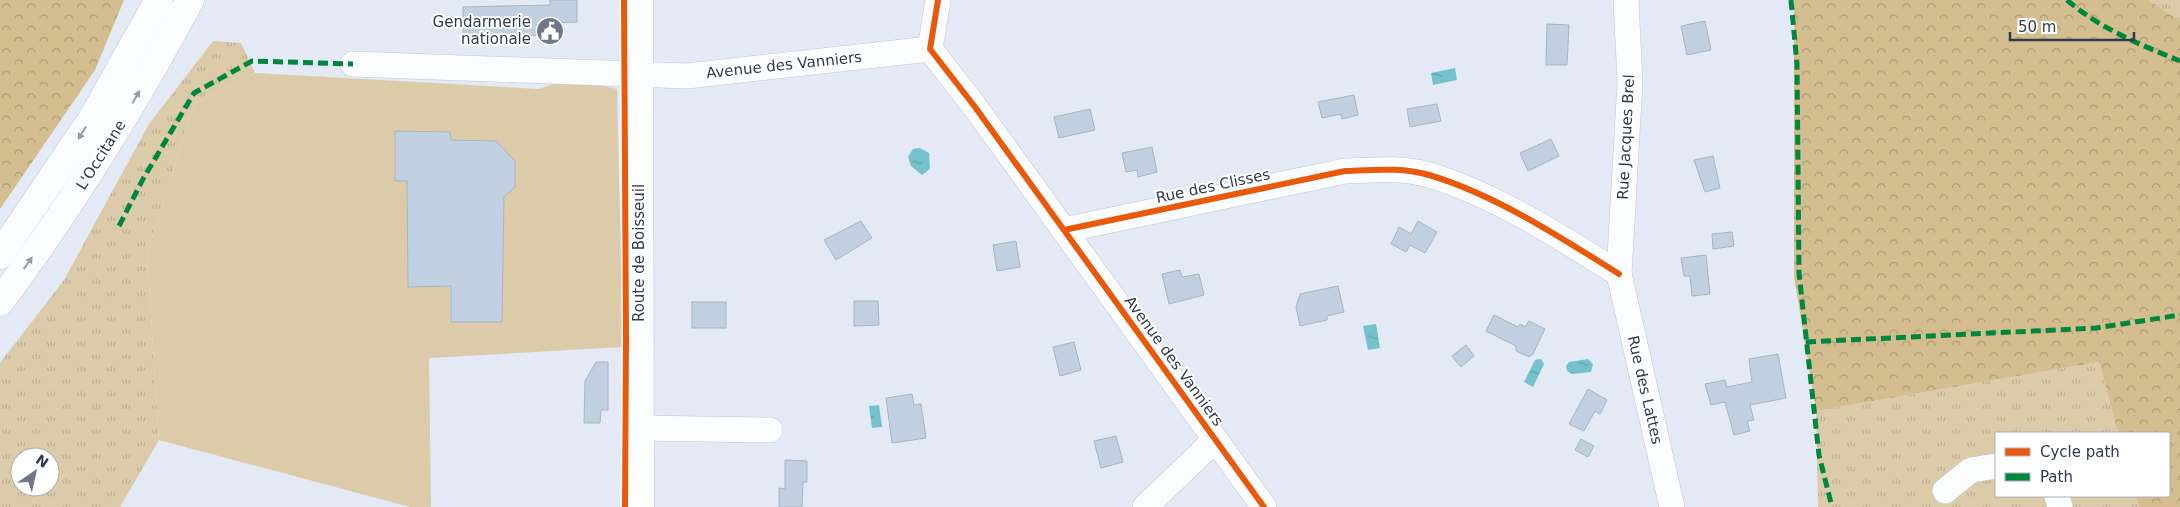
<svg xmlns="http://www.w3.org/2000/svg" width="2180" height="507" viewBox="0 0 2180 507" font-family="'DejaVu Sans',sans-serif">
<defs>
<pattern id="grass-tufts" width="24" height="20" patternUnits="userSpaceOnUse" patternTransform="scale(1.25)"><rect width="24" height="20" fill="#dccba9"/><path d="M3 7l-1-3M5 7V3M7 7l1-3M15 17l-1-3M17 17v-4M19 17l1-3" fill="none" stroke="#bdaf93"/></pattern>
<pattern id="forest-crowns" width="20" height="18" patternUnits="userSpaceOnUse" patternTransform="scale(1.25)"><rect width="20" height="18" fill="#d4be8f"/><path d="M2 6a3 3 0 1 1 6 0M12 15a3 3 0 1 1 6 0" fill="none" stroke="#ac9b77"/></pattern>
<pattern id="water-ripples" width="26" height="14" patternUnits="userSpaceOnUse" patternTransform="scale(1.25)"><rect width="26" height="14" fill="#74c2cc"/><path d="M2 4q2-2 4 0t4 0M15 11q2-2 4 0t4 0" fill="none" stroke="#609fa8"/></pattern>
</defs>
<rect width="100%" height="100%" fill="#e3e9f5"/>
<g fill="url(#grass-tufts)" fill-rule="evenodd">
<path d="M2149,0H2180V21Z"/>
<path d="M213,41L241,43L255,73L194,104L147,254L159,440L120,507H0V363L64,280L149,124ZM20,457H50V487H20Z"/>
<path d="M2099,362L2118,433H1996V496H2136L2139,507H1818L1816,411Z"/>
</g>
<g fill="url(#forest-crowns)">
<path d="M0,0H124L95,70L0,209Z"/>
<path d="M1794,0H2149L2180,21V507H2139L2136,496H2169V433H2118L2099,362L1816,411L1794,276Z"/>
</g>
<path fill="#dccba9" d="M255,73L539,89L569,78L617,89L623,347L429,358L431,507H410L159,440L147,254L194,104Z"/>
<g fill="url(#water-ripples)">
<path d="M1455,68L1457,80L1433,85L1431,73Z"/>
<path d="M920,148L929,153L930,169L922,175L911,166L908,157L913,149Z"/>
<path d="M1376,324L1380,348L1368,350L1363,326Z"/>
<path d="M1539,359H1541L1544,364L1533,387L1524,382L1535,360Z"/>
<path d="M1588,359L1593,364L1591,372L1572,374L1567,371L1566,366L1569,362Z"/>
<path d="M879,405L882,427L872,428L869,406Z"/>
</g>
<g fill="#c1d0e0" stroke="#a9b4c1">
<path d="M550,0H577V22L550,23V27H546L547,35L463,37V7L550,5Z"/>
<path d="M1705,21L1711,50L1687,55L1681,26Z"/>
<path d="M1547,24L1569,25L1567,65H1546Z"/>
<path d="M1354,95L1358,115L1342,119L1341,114L1322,118L1318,102Z"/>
<path d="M1437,104L1441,121L1410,127L1407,109Z"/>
<path d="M1090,109L1095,130L1059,138L1054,117Z"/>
<path d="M395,131L450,132L451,140L496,141L515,161V187L504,197L502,322H451V286L408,287L407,181H395Z"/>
<path d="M1551,139L1559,156L1528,171L1520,153Z"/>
<path d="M1152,147L1157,172L1138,177L1137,170L1126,172L1122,153Z"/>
<path d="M1713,156L1720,188L1705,192L1694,160Z"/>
<path d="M861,221L872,238L836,260L824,240Z"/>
<path d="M1418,221L1437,232L1425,253L1410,245L1406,252L1391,244L1399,227L1411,234Z"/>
<path d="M1732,232L1734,246L1713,249L1712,234Z"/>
<path d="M1016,241L1020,267L997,271L993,245Z"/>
<path d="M1706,255L1710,294L1692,296L1690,276H1684L1681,258Z"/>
<path d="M1180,270L1182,277L1199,274L1204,295L1169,304L1162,274Z"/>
<path d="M1338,286L1344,312L1327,316V320L1300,326L1296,307L1300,294Z"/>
<path d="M854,301H878L879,325L854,326Z"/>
<rect x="692" y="302" width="34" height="26"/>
<path d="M1494,315L1518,327L1520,324L1525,327L1529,321L1545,329L1533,354L1529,357L1516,351V346L1486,331Z"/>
<path d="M1074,342L1081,370L1060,376L1053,347Z"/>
<path d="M1466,345L1474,356L1461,367L1452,356Z"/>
<path d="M1778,354L1786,398L1750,405L1754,420L1747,421L1750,431L1734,435L1725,402L1711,405L1705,384L1725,380L1727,387L1752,382L1749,359Z"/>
<path d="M596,362H608V410H601L600,423H584L585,381Z"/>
<path d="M1588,389L1607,400L1600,414L1595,411L1584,431L1569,424Z"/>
<path d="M912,394L914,405L921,404L926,438L892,443L886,398Z"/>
<path d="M1116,436L1123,462L1101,468L1094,441Z"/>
<path d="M1581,439L1594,446L1588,457L1575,450Z"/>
<path d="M785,460L807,461V482H803L802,507H779V488L785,489Z"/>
</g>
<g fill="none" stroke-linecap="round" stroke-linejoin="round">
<g stroke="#c0c7d6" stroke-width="26">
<g id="minor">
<path d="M938,0L930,49L975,107L1264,507"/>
<path d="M1626,0L1630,82L1619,274L1672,507"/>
<path d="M353,64L687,76L930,49"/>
<path d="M1064,230L1345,171C1373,170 1402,167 1429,175C1494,194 1562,238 1619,274"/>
<path d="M640,428L770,430"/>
<path d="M1945,491L1971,470L1996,466"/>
<path d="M2057,496L2060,507"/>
<path d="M1145,507L1215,440"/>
</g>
</g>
<g stroke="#c0c7d6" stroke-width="29">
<path id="major" d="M639,0L640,507"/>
</g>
<g stroke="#c0c7d6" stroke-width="29">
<g id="highway">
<path d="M0,255L92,119L159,0"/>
<path d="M0,302C71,206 134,105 190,0"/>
</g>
</g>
<use href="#minor" stroke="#fbfcfe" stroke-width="25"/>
<use href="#major" stroke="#fbfcfe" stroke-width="28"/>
<use href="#highway" stroke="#fbfcfe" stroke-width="28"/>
<g stroke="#00873e" stroke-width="5" stroke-dasharray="10 5" stroke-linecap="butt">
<path d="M1791,0L1797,64L1799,273L1819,455L1832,507"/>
<path d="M2067,0C2099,28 2141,45 2180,61"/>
<path d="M119,226L143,179L194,93L252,61L353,64"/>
<path d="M1806,342L2096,328L2180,315"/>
</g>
<g stroke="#fff" stroke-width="9">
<g id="cycleway">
<path d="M624,0L626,337L625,507"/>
<path d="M938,0L930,49L975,107L1264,507"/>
<path d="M1064,230L1345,171C1373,170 1402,167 1429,175C1494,194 1562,238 1619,274"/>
</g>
</g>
<use href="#cycleway" stroke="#e8590c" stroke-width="6"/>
</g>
<defs><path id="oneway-solid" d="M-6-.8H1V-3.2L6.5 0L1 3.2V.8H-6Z" transform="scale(1.25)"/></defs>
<g fill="#969ba6">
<use href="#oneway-solid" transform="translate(136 97) rotate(-60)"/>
<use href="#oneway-solid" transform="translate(82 133) rotate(122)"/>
<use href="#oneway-solid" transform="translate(28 263) rotate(-55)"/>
</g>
<defs>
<g id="civic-disc" transform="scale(1.4375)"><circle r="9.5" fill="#6f7788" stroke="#fff"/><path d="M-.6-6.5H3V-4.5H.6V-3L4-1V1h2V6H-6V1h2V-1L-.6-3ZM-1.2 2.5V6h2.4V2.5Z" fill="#fff"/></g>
</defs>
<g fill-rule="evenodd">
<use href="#civic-disc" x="550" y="31"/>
</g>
<g text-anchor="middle" stroke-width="4" stroke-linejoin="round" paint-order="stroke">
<g font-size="15" fill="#303a4e" stroke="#fff" text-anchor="end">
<text x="531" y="27">Gendarmerie<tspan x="531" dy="17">nationale</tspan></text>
</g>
<g font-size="15" fill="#303a4e" stroke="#fff">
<text transform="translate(784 65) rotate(-6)" y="5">Avenue des Vanniers</text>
<text transform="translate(1626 137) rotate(-87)" y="5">Rue Jacques Brel</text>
<text transform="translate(101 155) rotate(-58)" y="5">L'Occitane</text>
<text transform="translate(1213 186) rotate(-12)" y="5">Rue des Clisses</text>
<text transform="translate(639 253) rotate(-90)" y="5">Route de Boisseuil</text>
<text transform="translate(1174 361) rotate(54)" y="5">Avenue des Vanniers</text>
<text transform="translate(1645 390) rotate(77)" y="5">Rue des Lattes</text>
</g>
</g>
<rect x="1995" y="432" width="175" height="65" fill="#ffffff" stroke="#acb0b8"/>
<rect x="2005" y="448" width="25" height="8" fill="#e8590c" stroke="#acb0b8"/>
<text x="2040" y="457" font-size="15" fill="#303a4e">Cycle path</text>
<rect x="2005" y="473" width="25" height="8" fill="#00873e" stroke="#acb0b8"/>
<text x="2040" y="482" font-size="15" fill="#303a4e">Path</text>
<g transform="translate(35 472) rotate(34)"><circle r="24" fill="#ffffff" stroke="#acb0b8"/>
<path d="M0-4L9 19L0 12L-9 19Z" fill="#6f7788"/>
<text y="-8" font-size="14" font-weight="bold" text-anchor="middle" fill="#303a4e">N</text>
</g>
<path d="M2010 32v8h124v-8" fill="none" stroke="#303a4e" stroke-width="2.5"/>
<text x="2018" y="32" font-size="15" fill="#303a4e" stroke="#ffffff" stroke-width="4" paint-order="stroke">50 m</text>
</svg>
